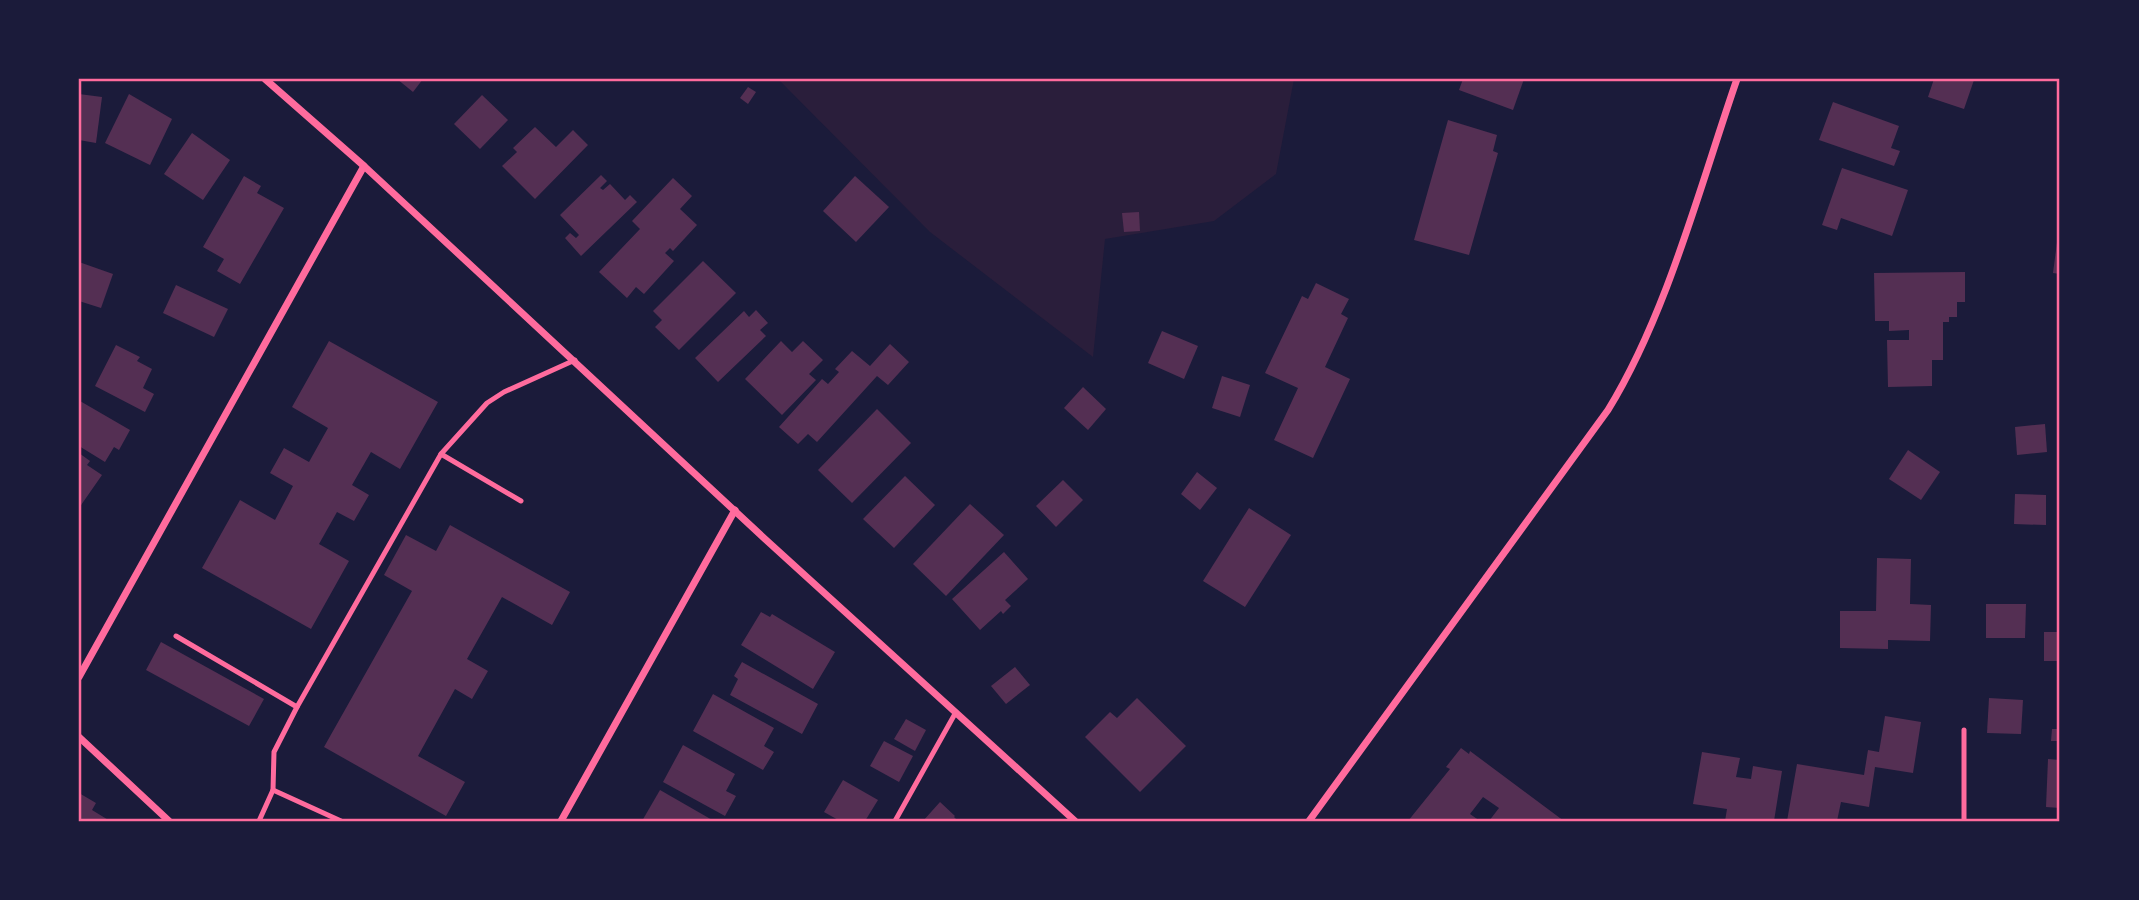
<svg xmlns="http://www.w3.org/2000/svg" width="2139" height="900" viewBox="0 0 2139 900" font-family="'Open Sans',sans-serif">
<rect width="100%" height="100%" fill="#1b1b3a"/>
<path fill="#2a1e3b" d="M778,79H1294L1276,174L1214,221L1105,239L1093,357L930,232Z"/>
<g fill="#542f53">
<path d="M397,79H423L413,92Z"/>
<path d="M1463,79H1524L1513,110L1459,90Z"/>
<path d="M1934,79L1974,80L1964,109L1928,97Z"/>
<path d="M748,87L756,92L748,104L740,98Z"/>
<path d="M79,94L102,97L96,143L79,140Z"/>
<path d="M129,94L172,119L150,165L105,143Z"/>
<path d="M482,95L508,120L480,149L454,124Z"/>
<path d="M1833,102L1899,126L1891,148L1900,151L1894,166L1819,140Z"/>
<path d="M1448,120L1497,135L1493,151L1498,153L1469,255L1414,240Z"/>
<path d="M535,127L556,147L573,130L588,145L535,199L502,166L517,152L513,148Z"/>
<path d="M192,133L230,160L203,200L164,174Z"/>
<path d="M1842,168L1908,190L1892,236L1841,218L1837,230L1822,225Z"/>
<path d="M601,175L607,181L600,188L603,190L610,184L625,200L630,195L637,202L581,256L565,238L570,233L576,238L579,235L560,215Z"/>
<path d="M244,176L261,186L257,193L284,208L240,284L217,271L224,259L203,247Z"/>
<path d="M855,176L889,207L856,242L823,211Z"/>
<path d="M673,178L692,196L680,209L697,225L673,251L670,248L665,253L674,261L644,294L636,287L627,298L599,272L640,229L632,221Z"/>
<path d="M1139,212L1140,231L1124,232L1122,213Z"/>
<path d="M2059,227H2060V274L2053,273Z"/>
<path d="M703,261L736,293L679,350L655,327L662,320L653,311Z"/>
<path d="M79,262L113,274L101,308L79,301Z"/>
<path d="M1965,272V302H1957V317H1949V322H1943V360H1932V386L1888,387L1887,340H1909V330L1889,331V321H1875L1874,273Z"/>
<path d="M1316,283L1349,299L1341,314L1348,318L1325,367L1350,379L1313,458L1274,440L1298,388L1265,373L1302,296L1308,299Z"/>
<path d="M176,285L228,309L214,337L163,313Z"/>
<path d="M756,310L768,323L760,330L766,336L718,382L695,358L744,311L749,317Z"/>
<path d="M1162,331L1198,346L1184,379L1148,363Z"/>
<path d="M329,341L438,402L400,469L371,452L352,485L369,495L354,521L337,512L319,544L349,561L311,629L202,568L240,500L275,520L293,486L270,473L284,448L309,462L328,428L292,407Z"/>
<path d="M781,341L792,352L803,341L823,360L809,374L816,380L782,415L745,379Z"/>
<path d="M890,344L909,362L888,385L877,376L817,442L808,434L798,444L779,427L822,379L828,384L839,372L835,369L852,351L870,366Z"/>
<path d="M116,345L140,357L137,361L152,369L143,388L154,394L145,412L95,386Z"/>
<path d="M1222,376L1250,385L1240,417L1212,408Z"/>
<path d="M1083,387L1106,409L1088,430L1064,408Z"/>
<path d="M80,401L130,430L119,450L114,447L105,462L79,446Z"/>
<path d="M877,409L911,443L852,503L818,470Z"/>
<path d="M2045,424L2047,452L2017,455L2015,427Z"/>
<path d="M1908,450L1940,472L1921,500L1889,479Z"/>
<path d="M79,453L90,461L87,465L102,475L79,508Z"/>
<path d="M1197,472L1217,488L1200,510L1181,494Z"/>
<path d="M905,476L935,505L894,548L863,519Z"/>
<path d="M1063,480L1083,500L1056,527L1036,506Z"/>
<path d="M2015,494L2046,495V525L2014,524Z"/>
<path d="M970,504L1004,535L946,596L913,564Z"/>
<path d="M1249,508L1291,535L1245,607L1203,581Z"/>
<path d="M450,525L570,592L552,625L502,597L467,659L488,671L472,699L455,689L418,756L465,782L446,816L324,747L412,591L384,575L406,535L436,551Z"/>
<path d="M1004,552L1028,579L1005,600L1011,606L1003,614L1001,611L980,630L952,599Z"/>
<path d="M1877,558L1911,559L1910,604L1931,605L1930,641L1888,640V649L1840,648V611H1876Z"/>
<path d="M1986,604H2026L2025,638H1986Z"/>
<path d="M761,612L770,617L772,614L835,652L813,689L741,645Z"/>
<rect x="2044" y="632" width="16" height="29"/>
<path d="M161,642L264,699L249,726L146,670Z"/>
<path d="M742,662L818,704L802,734L730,695L738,679L734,676Z"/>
<path d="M1015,667L1030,685L1006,704L991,686Z"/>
<path d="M713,694L774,728L764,746L774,752L763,770L693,731Z"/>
<path d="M1137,698L1186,746L1140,792L1085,737L1110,712L1117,718Z"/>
<path d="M1989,698L2023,700L2021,734L1987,733Z"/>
<path d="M1885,716L1921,722L1913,773L1875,767L1869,807L1841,802L1837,821H1787L1797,764L1864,775L1868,750L1879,752Z"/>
<path d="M906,719L926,730L915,751L894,739Z"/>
<path d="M2052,729H2060V741H2051Z"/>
<path d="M884,741L913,756L899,782L870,766Z"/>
<path d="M683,745L735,774L726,791L736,796L725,816L663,782Z"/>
<path d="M1461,748L1469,754L1470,751L1564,821H1489L1499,808L1483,797L1470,814L1480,821H1408L1450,769L1446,767Z"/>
<path d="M1702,752L1740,758L1736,777L1751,779L1753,766L1782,771L1774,821H1725L1727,809L1693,804Z"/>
<path d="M2048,759L2060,760V808L2046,807Z"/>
<path d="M843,780L878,800L865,821H840L824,812Z"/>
<path d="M660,790L714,821H642Z"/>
<path d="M79,793L96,803L92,810L110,821H79Z"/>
<path d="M940,802L955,816L954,817L958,821H923Z"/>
</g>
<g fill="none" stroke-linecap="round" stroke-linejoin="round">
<g stroke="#ff6b9d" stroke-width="5">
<path d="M441,454L521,501"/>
<path d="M176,636L297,707"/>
<path d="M259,821L273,790"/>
<path d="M341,821L273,790L274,752L297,707L441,454L487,403L504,392L575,360"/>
<path d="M895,821L956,712"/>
<path d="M1964,821V730"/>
</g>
<g stroke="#ff6b9d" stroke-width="7">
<path d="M265,79L364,166L765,539L1075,821"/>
<path d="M79,677L364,166"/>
<path d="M79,737L169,821"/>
<path d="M561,821L735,510"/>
<path d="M1309,821L1608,410C1667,314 1700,186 1737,79"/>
</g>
</g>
<rect width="2139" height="900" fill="none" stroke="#1b1b3a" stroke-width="161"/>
<rect x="80" y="80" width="1978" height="740" fill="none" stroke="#ff6b9d" stroke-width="2.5"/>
</svg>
